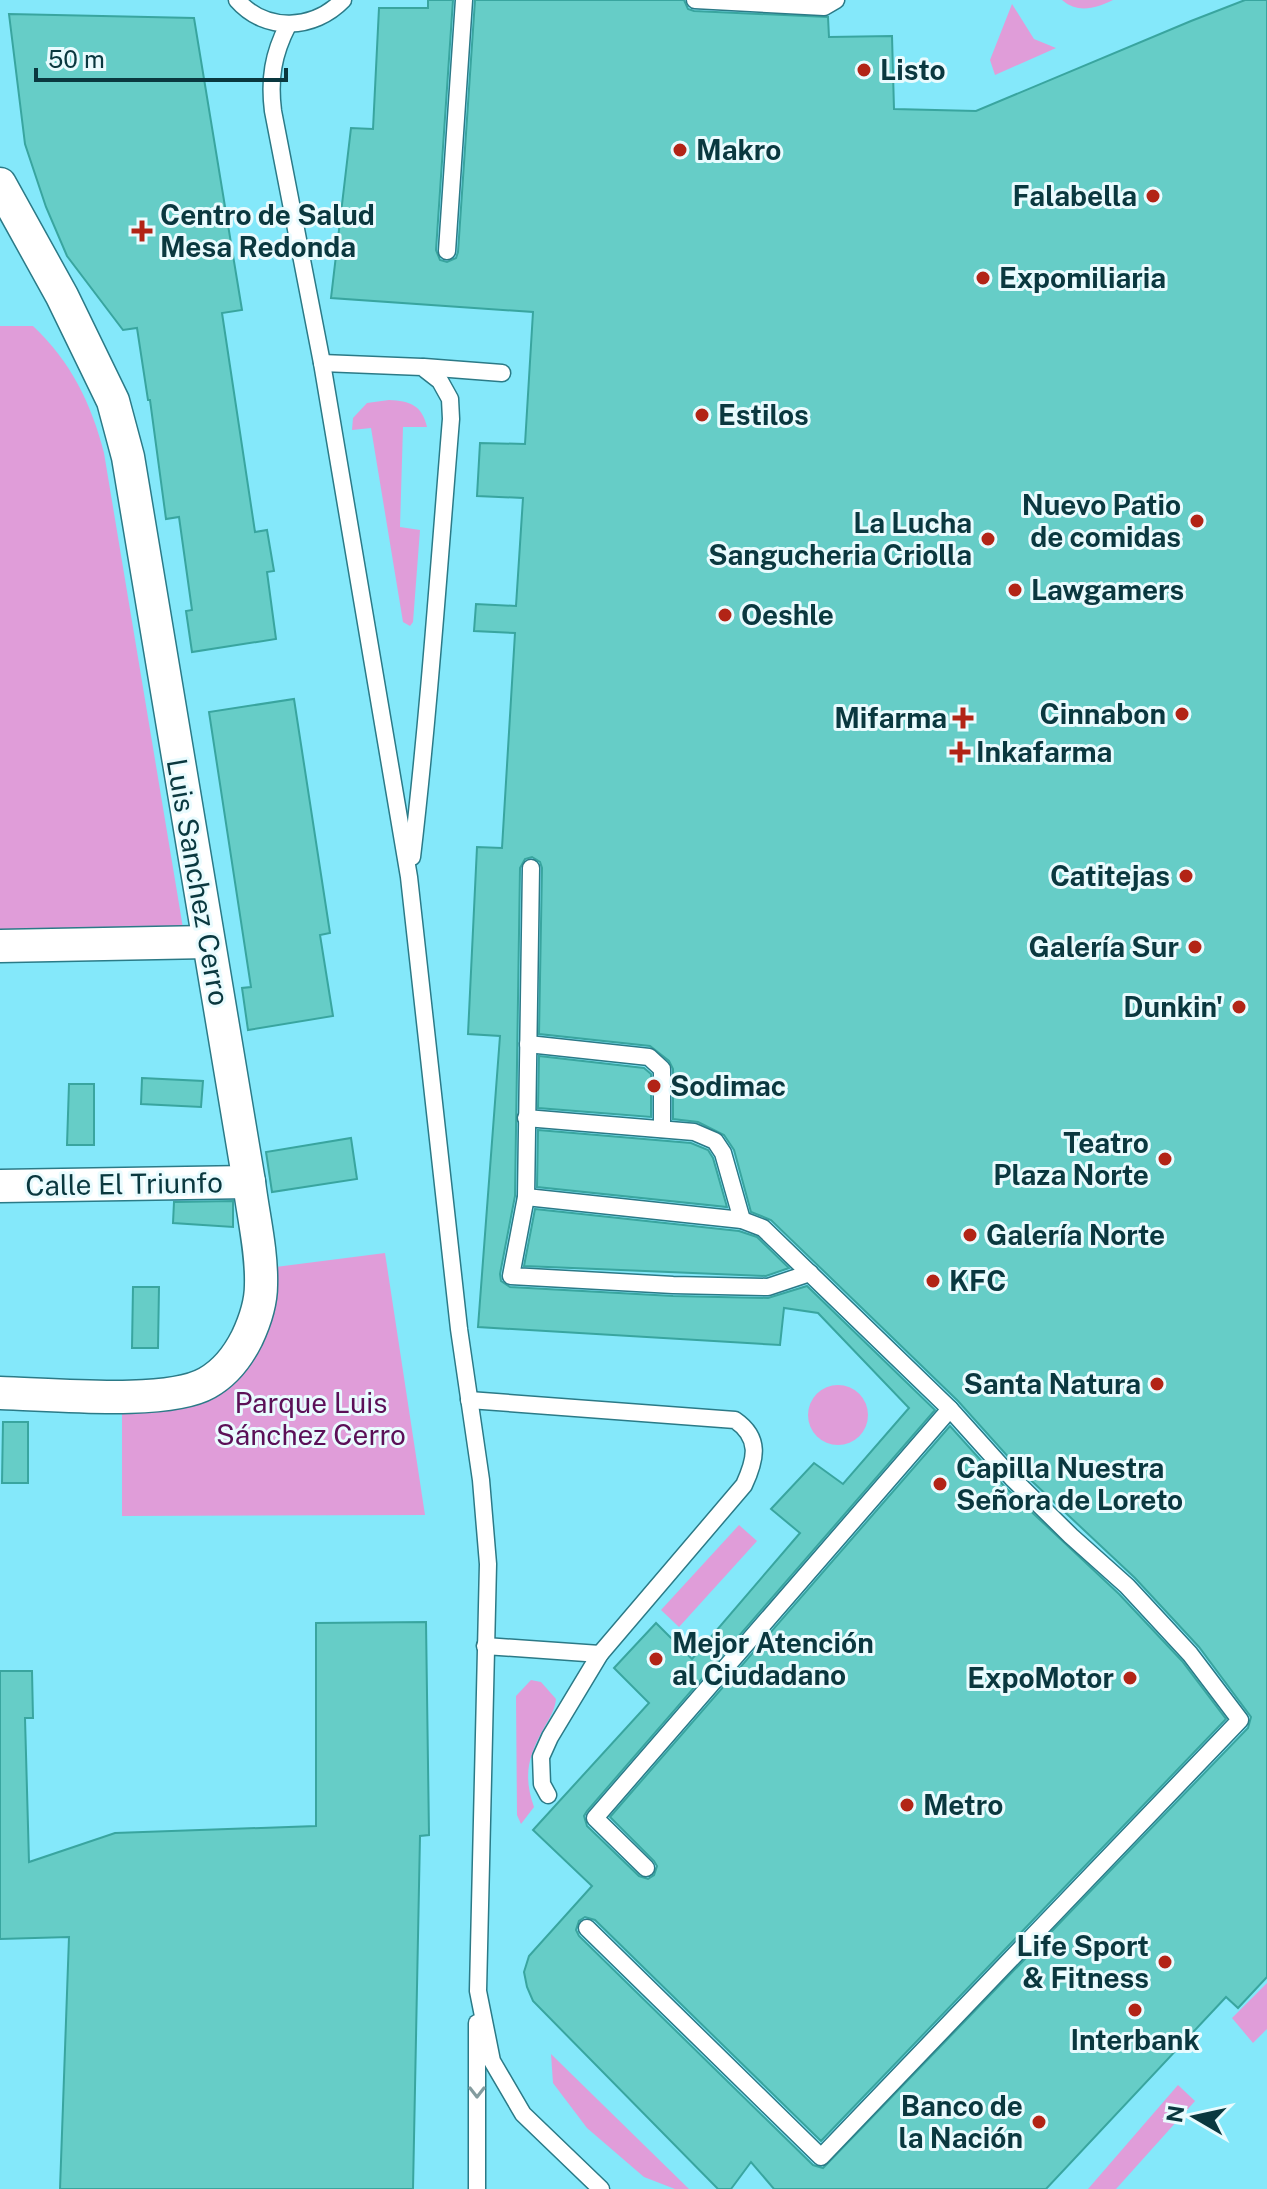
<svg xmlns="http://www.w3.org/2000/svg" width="1267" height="2189" viewBox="0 0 1267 2189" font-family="'Public Sans',sans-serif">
<rect width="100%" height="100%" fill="#84e8fa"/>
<g fill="#e09dd9">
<path d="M1062,0H1113C1096,8 1078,14 1062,0Z"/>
<path d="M1012,4L1034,39L1056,48L995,75L990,60Z"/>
<path d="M0,326H33C71,362 91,403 104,453L183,928L0,930Z"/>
<path d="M389,400C410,401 422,405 427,427H403L400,527L420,530L413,622L410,626L403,622L371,428L352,430L353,418L367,403Z"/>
<path d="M385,1253L425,1515L122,1516V1396L221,1372L260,1269Z"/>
<circle cx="838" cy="1415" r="30"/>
<path d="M739,1525L757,1541L679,1627L661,1610Z"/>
<path d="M531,1680L541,1682L556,1699C555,1710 549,1719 544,1728C528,1756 523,1776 534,1807L521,1824L517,1815L516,1696Z"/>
<path d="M1267,1983V2029L1253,2043L1232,2018Z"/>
<path d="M551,2054L689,2189H675L644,2177L587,2128L553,2083Z"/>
<path d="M1178,2085L1195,2101L1116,2189H1088Z"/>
</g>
<g fill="#66cdc7" stroke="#39a59f" stroke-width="2" fill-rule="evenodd">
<path d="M428,0H453L436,250L440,260L447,262L456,258L458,252L475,0H684L688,9L694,11L828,17L829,37L892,36L894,109L976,111L1191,21L1245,0H1267V1977L1238,2008L1226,1997L1046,2189H774L751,2162L731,2189H718L533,2001L527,1987L524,1972L529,1956L592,1886L533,1830L649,1703L614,1668L656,1623L692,1659L800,1533L771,1509L814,1463L843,1484L909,1408L818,1313L784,1308L780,1345L478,1327L500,1036L468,1034L477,847L502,848L515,633L474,631L476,604L516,606L523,498L477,496L480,443L525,444L533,312L331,298L351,128L373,129L379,8H428ZM532,857L540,862L542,868L539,1034L650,1046L669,1061L673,1069V1119L698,1122L724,1135L734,1150L751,1212L771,1220L958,1401L1020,1470L1135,1578L1199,1647L1251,1717L1248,1728L823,2168L813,2165L579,1936L576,1930L579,1921L585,1917L595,1920L821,2141L1226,1719L1182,1661L1119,1594L1004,1486L950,1426L610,1817L654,1861L657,1866L654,1875L648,1879L639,1876L587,1826L584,1816L587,1811L935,1410L807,1286L768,1298L673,1296L510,1287L501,1281L500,1274L515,1196L520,868L525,859Z"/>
<path d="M9,14L194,18L242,310L222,313L255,532L267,530L274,571L267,572L276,639L192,652L186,611L192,610L179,517L166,519L150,400H148L137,328L123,330L67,256L46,207L25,144Z"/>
<path d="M294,699L330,933L320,935L333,1016L248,1030L242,988L251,987L209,712Z"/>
<path d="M539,1056L644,1068L651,1074V1117L538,1108Z"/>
<path d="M142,1078L203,1081L201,1107L141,1104Z"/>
<path d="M69,1084H94V1145H67Z"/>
<path d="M538,1130L691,1143L708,1150L713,1158L727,1207L537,1187Z"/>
<path d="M351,1138L357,1179L272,1192L266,1152Z"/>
<path d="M233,1201V1227L173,1223L174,1202Z"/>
<path d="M535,1209L739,1231L757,1237L789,1268L766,1276L524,1266Z"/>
<path d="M133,1287H159L158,1348H132Z"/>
<path d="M3,1422H28V1483H2Z"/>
<path d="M426,1622L429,1835L420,1836L413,2189H60L69,1937L0,1939V1671H32L33,1718H25L29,1862L115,1833L316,1826V1623Z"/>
</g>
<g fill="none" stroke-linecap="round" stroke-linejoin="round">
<g stroke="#2b7a87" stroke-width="19">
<g id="lane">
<path d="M237,0C266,33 314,30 343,0"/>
<path d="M695,0L824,7L836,0"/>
<path d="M288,25C273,54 269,79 273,111L322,363L409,877L459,1329L481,1480L488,1564L478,1991L492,2061L523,2114L601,2189"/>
<path d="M447,251L464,0"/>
<path d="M322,363L422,367L440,381L450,399L451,419C439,565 429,712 412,857"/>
<path d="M424,367L502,373"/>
<path d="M531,868L526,1197L511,1276L673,1285L768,1287L810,1273"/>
<path d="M528,1044L649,1057L662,1069V1129"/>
<path d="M526,1118L694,1132L715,1141L723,1153L742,1220"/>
<path d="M526,1197L742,1220L763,1228L950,1409"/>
<path d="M469,1400L735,1420C761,1438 756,1459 744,1485L600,1654L550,1737L541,1757L542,1784L548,1795"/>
<path d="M485,1646L600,1654"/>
<path d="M587,1928L821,2157L1240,1720L1190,1654L1127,1586L1071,1536L1012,1478L950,1409L595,1818L646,1868"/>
<path d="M477,2189V2023"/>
</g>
</g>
<g stroke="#2b7a87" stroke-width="35">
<g id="street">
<path d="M0,184L62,296L113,401L128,457L249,1182C253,1215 262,1251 261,1285C261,1304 255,1321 247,1338C238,1356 225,1373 207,1383C167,1406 49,1394 0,1393"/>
<path d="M0,946L208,942"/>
<path d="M0,1186L249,1182"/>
</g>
</g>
<use href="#lane" stroke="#fff" stroke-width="16"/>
<use href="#street" stroke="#fff" stroke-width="32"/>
</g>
<defs><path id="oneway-chevron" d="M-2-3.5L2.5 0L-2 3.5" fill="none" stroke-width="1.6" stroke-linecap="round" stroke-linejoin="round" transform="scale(2)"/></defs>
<use stroke="#849c9f" href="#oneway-chevron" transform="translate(477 2092) rotate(90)"/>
<g fill="#b22416" stroke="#e9fbfe" stroke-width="3">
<circle cx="864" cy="70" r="8"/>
<circle cx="680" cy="150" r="8"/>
<circle cx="1153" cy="196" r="8"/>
<path d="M138 219h8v8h8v8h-8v8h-8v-8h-8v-8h8z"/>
<circle cx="983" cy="278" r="8"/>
<circle cx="702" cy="415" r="8"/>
<circle cx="1197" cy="521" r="8"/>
<circle cx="988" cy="539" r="8"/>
<circle cx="1015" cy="590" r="8"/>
<circle cx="725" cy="615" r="8"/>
<circle cx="1182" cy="714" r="8"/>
<path d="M959 706h8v8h8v8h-8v8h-8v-8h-8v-8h8z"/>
<path d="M956 740h8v8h8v8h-8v8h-8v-8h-8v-8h8z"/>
<circle cx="1186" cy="876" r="8"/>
<circle cx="1195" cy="947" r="8"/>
<circle cx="1239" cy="1007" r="8"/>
<circle cx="654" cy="1086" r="8"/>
<circle cx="1165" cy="1159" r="8"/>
<circle cx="970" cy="1235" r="8"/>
<circle cx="933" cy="1281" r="8"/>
<circle cx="1157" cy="1384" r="8"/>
<circle cx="940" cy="1484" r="8"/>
<circle cx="656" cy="1659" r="8"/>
<circle cx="1130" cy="1678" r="8"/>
<circle cx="907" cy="1805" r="8"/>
<circle cx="1165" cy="1962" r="8"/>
<circle cx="1135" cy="2010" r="8"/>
<circle cx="1039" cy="2122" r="8"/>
</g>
<g text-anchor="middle" stroke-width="6" stroke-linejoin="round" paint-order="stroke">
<g font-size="28" font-weight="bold" fill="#0a383f" stroke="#e9fbfe" text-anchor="start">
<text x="880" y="80">Listo</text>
<text x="696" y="160">Makro</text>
<text x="1137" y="206" text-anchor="end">Falabella</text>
<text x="160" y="225">Centro de Salud<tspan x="160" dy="32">Mesa Redonda</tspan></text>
<text x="999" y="288">Expomiliaria</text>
<text x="718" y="425">Estilos</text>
<text x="1181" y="515" text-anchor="end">Nuevo Patio<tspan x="1181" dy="32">de comidas</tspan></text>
<text x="972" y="533" text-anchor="end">La Lucha<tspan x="972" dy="32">Sangucheria Criolla</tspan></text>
<text x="1031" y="600">Lawgamers</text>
<text x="741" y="625">Oeshle</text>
<text x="1166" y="724" text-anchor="end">Cinnabon</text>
<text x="947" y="728" text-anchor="end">Mifarma</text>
<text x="976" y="762">Inkafarma</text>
<text x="1170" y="886" text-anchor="end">Catitejas</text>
<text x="1179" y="957" text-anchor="end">Galería Sur</text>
<text x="1223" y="1017" text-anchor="end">Dunkin'</text>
<text x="670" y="1096">Sodimac</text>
<text x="1149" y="1153" text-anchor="end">Teatro<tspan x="1149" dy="32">Plaza Norte</tspan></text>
<text x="986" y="1245">Galería Norte</text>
<text x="949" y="1291">KFC</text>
<text x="1141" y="1394" text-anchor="end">Santa Natura</text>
<text x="956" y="1478">Capilla Nuestra<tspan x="956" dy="32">Señora de Loreto</tspan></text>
<text x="672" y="1653">Mejor Atención<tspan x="672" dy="32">al Ciudadano</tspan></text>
<text x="1114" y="1688" text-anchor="end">ExpoMotor</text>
<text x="923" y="1815">Metro</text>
<text x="1149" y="1956" text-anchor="end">Life Sport<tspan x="1149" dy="32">&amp; Fitness</tspan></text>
<text x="1135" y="2050" text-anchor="middle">Interbank</text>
<text x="1023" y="2116" text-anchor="end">Banco de<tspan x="1023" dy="32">la Nación</tspan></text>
</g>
<g font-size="28" fill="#0a383f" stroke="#e9fbfe">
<text transform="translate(198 882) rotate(80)" y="10">Luis Sanchez Cerro</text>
<text transform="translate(124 1184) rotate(-1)" y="10">Calle El Triunfo</text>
</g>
<g font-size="28" fill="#5b0f57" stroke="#e9fbfe">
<text x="311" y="1413">Parque Luis<tspan x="311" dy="32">Sánchez Cerro</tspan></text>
</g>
</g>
<g transform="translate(1195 2117) rotate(279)" stroke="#e9fbfe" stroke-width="6" paint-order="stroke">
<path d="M0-6L14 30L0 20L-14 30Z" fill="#0a383f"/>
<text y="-12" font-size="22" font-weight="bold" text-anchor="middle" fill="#0a383f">N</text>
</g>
<path d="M36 68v12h250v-12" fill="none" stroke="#0a383f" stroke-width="4"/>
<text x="48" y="68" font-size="24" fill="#0a383f" stroke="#e9fbfe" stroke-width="6" paint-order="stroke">50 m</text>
</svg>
